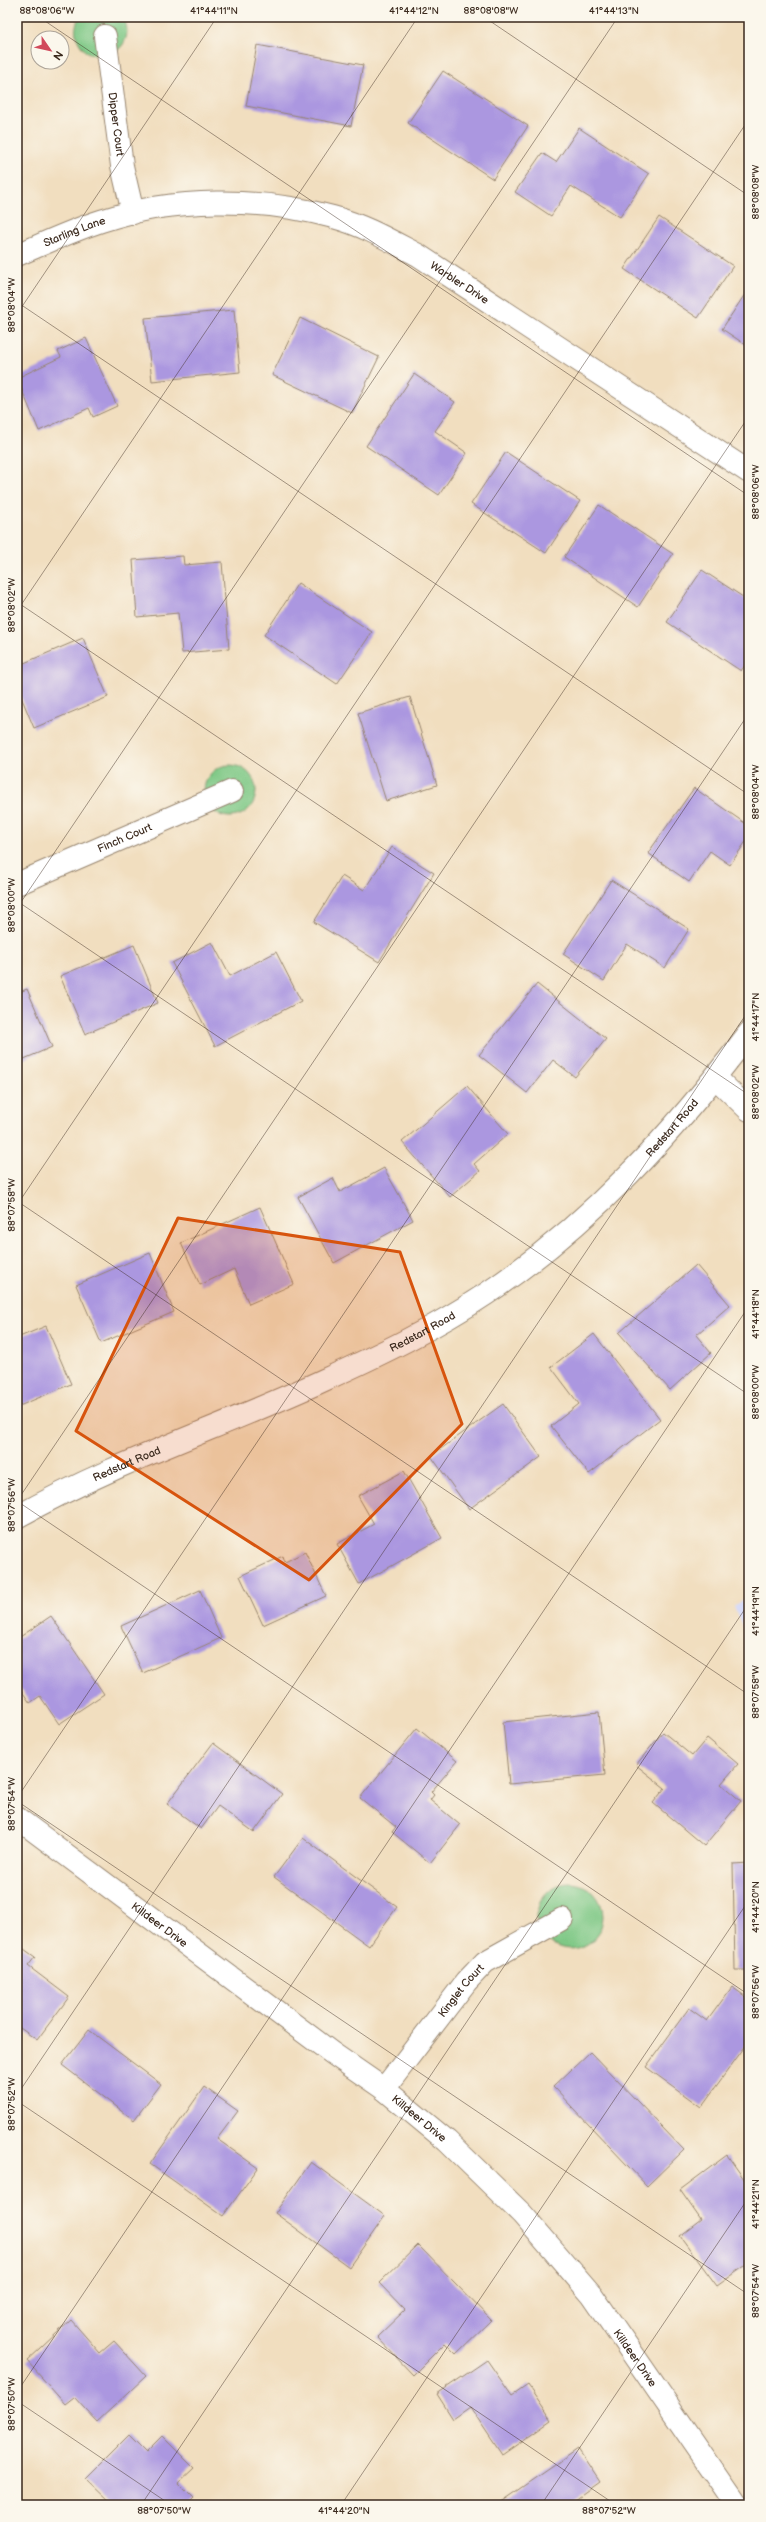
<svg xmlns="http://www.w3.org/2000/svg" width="766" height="2522" viewBox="0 0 766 2522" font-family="'Balsamiq Sans',sans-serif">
<rect width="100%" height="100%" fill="#fbf7ec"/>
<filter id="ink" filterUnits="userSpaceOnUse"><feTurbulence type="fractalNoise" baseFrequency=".025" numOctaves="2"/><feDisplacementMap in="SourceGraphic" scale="8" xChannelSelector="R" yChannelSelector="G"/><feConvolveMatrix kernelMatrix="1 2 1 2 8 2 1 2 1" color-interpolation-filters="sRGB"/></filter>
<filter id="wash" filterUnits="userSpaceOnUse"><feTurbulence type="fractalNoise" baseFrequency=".012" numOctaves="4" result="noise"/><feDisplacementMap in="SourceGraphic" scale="16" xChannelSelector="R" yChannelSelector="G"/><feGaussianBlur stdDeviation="0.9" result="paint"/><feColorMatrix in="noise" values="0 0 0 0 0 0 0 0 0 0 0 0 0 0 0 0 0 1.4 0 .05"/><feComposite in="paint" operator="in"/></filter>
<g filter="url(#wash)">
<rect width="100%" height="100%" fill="#f1debf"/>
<path fill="#d3d8f9" d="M749,1595V1642L734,1607Z"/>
<g fill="#7ec885" stroke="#5c7952">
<path d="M80,17H123C137,43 111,64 86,52C77,42 71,30 80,17Z"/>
<circle cx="230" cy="791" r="26"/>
<circle cx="570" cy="1916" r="33"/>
</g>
<g id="blocks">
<g fill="#ab97e0">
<path d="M257,45L363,65L351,126L246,106Z"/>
<path d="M443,71L528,126L493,179L408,123Z"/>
<path d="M579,128L649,174L620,217L571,186L551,216L515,192L542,153L556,162Z"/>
<path d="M659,217L733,266L698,318L624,269Z"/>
<path d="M749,288V347L722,329Z"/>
<path d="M234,310L240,372L152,381L145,318Z"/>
<path d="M300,318L379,357L352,413L272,375Z"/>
<path d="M86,338L117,406L93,417L89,408L39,431L17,378L61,357L58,351Z"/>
<path d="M414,374L455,402L435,431L467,453L439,495L366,446Z"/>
<path d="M506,452L580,501L546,553L471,504Z"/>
<path d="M599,505L673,554L638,607L564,557Z"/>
<path d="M183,556L184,565L222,562L229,649L182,653L178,613L137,617L133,560Z"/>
<path d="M702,570L749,601V659L741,671L667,622Z"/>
<path d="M298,583L372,632L337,684L264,635Z"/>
<path d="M83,638L108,697L34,728L17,687V666Z"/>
<path d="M410,697L437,785L386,801L358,713Z"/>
<path d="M694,788L749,826V837L730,865L710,851L689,882L648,853Z"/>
<path d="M392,847L434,873L379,962L314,922L342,876L364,890Z"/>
<path d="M611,880L689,929L665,968L627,944L604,981L563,954Z"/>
<path d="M212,942L230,976L276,952L301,1001L215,1046L172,963Z"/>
<path d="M134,945L158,1003L85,1034L60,976Z"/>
<path d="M537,984L606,1039L575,1077L553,1060L527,1093L479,1055Z"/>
<path d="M27,989L52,1047L17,1062V993Z"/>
<path d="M467,1086L508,1134L474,1164L480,1171L450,1197L402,1142Z"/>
<path d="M384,1168L413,1220L334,1263L298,1197L333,1178L340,1192Z"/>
<path d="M260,1207L294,1284L249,1304L234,1269L200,1285L181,1243Z"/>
<path d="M150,1253L174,1312L101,1343L76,1285Z"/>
<path d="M696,1265L730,1305L696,1335L711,1353L670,1390L619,1333Z"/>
<path d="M46,1326L71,1384L17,1407V1338Z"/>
<path d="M594,1334L660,1419L589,1474L551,1426L579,1404L551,1367Z"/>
<path d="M503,1404L541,1457L469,1509L431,1456Z"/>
<path d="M404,1471L442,1538L359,1584L337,1544L374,1524L358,1496Z"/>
<path d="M305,1552L326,1596L263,1625L240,1576L283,1556L285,1562Z"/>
<path d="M200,1590L221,1638L143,1673L121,1626Z"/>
<path d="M51,1616L104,1694L59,1724L40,1696L30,1703L17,1684V1639Z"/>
<path d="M599,1712L605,1775L509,1784L503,1722Z"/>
<path d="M417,1728L457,1761L431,1792L434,1795L430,1800L460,1825L430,1863L392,1832L396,1827L360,1798Z"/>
<path d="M663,1732L692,1756L707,1738L738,1764L721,1784L741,1801L704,1846L653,1803L665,1788L636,1765Z"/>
<path d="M213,1743L282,1794L254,1832L218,1806L201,1829L167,1804Z"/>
<path d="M303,1838L397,1907L369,1946L274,1877Z"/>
<path d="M749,1863V1970H735L733,1864Z"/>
<path d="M17,1944L35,1957L28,1966L69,1997L37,2040L17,2026Z"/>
<path d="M732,1987L749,1999V2041L701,2107L646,2067L689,2008L707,2021Z"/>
<path d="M89,2030L161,2084L134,2120L62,2065Z"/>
<path d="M590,2052L684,2150L647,2186L553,2087Z"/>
<path d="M204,2087L238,2111L217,2139L258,2168L223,2216L150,2164Z"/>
<path d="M727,2155L749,2186V2263L717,2286L680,2236L701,2220L680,2190Z"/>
<path d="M311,2162L385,2216L349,2267L275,2213Z"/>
<path d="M418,2245L491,2320L456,2354L445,2343L413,2375L377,2337L405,2310L379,2283Z"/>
<path d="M71,2320L100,2353L114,2341L146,2376L97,2422L74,2397L65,2404L27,2361Z"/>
<path d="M487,2360L512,2396L528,2385L552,2420L502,2455L470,2407L453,2419L437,2394Z"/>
<path d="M129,2435L146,2452L162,2436L194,2468L178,2483L194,2499L188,2505H114L86,2478Z"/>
<path d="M578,2449L600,2482L572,2502L574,2505H501L500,2503Z"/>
</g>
</g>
</g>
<g filter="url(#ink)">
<use href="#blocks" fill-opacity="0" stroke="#96846e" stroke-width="1"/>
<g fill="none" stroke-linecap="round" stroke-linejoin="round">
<g stroke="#96846e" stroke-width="24">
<g id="minor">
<path id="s1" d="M105,36L122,166L133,213"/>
<path id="s2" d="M17,255C45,243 73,230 101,221C174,197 259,197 333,217C363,225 391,241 418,255L749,472"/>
<path id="s3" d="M17,884L232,791"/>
<path d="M716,1078L749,1110"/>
<path id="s4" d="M17,1517C114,1462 223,1427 324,1380C379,1355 435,1328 486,1294C590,1224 674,1133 749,1033"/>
<path id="s5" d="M17,1818L332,2053L384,2089L447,2141L522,2214L592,2295L737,2505"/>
<path id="s6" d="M384,2089L466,1982L485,1962L562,1919"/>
</g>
</g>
<use href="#minor" stroke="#fff" stroke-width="22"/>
</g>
</g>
<path fill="#d7540e" fill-opacity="0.2" stroke="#d7540e" stroke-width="3" stroke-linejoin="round" d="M178,1218L400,1252L462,1424L309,1580L76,1431Z"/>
<path fill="none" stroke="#3b2a1e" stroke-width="1" stroke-opacity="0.45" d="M39,17L749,496M484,17L749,196M17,302L749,795M17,314L217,17M17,602L749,1095M17,611L418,17M17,901L749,1395M17,908L618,17M17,1201L749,1695M17,1205L749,119M17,1501L749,1995M17,1501L749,416M17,1798L749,713M17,1801L749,2295M17,2095L749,1010M17,2101L616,2505M17,2392L749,1306M17,2401L171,2505M141,2505L749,1603M341,2505L749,1900M541,2505L749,2197M741,2505L749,2494"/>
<g text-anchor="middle" stroke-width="4" stroke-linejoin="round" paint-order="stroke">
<g font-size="11" fill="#3b2a1e" stroke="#fbf7ec">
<text dy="4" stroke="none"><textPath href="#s1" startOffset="89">Dipper Court</textPath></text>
<text dy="4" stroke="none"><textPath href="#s2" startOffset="62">Starling Lane</textPath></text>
<text dy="4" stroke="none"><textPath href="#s2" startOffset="469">Warbler Drive</textPath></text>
<text dy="4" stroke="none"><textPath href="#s3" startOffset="117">Finch Court</textPath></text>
<text dy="4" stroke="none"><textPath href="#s4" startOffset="770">Redstart Road</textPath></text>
<text dy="4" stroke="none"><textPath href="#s4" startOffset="446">Redstart Road</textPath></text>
<text dy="4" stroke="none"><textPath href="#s4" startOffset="122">Redstart Road</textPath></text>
<text dy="4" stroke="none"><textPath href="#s5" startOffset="178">Killdeer Drive</textPath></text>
<text dy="4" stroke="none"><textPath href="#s6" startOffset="125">Kinglet Court</textPath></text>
<text dy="4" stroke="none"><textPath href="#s5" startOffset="502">Killdeer Drive</textPath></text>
<text dy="4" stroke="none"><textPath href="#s5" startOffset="826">Killdeer Drive</textPath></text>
</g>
</g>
<rect width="766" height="2522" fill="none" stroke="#fbf7ec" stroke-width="44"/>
<g transform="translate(50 50) rotate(124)"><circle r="19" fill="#fbf7ec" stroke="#aea59a"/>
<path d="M0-3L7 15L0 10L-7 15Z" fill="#d1495b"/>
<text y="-6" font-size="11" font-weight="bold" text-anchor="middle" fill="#3b2a1e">N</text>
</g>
<rect x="22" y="22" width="722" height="2478" fill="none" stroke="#3b2a1e" stroke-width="1.5"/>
<g font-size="10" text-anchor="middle" fill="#3b2a1e">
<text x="47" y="14">88°08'06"W</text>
<text x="214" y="14">41°44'11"N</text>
<text x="414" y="14">41°44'12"N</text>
<text x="491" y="14">88°08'08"W</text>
<text x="614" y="14">41°44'13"N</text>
<text transform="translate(755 192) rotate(-90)" y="4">88°08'08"W</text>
<text transform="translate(11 305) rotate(-90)" y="4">88°08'04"W</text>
<text transform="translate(755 492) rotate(-90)" y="4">88°08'06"W</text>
<text transform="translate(11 605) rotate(-90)" y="4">88°08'02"W</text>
<text transform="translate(755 792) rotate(-90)" y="4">88°08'04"W</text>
<text transform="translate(11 905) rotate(-90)" y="4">88°08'00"W</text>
<text transform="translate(755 1017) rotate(-90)" y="4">41°44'17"N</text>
<text transform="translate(755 1092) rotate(-90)" y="4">88°08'02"W</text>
<text transform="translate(11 1205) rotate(-90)" y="4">88°07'58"W</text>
<text transform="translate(755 1314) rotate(-90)" y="4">41°44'18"N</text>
<text transform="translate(755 1392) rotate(-90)" y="4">88°08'00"W</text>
<text transform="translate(11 1505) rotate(-90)" y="4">88°07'56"W</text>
<text transform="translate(755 1611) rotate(-90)" y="4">41°44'19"N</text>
<text transform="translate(755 1692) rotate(-90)" y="4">88°07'58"W</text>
<text transform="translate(11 1804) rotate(-90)" y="4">88°07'54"W</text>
<text transform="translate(755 1907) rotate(-90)" y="4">41°44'20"N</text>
<text transform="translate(755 1992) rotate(-90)" y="4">88°07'56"W</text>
<text transform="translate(11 2104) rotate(-90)" y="4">88°07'52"W</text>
<text transform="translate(755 2204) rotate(-90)" y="4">41°44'21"N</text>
<text transform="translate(755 2291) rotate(-90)" y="4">88°07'54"W</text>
<text transform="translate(11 2404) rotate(-90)" y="4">88°07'50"W</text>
<text x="164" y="2514">88°07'50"W</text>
<text x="344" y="2514">41°44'20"N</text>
<text x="609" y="2514">88°07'52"W</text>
</g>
</svg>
